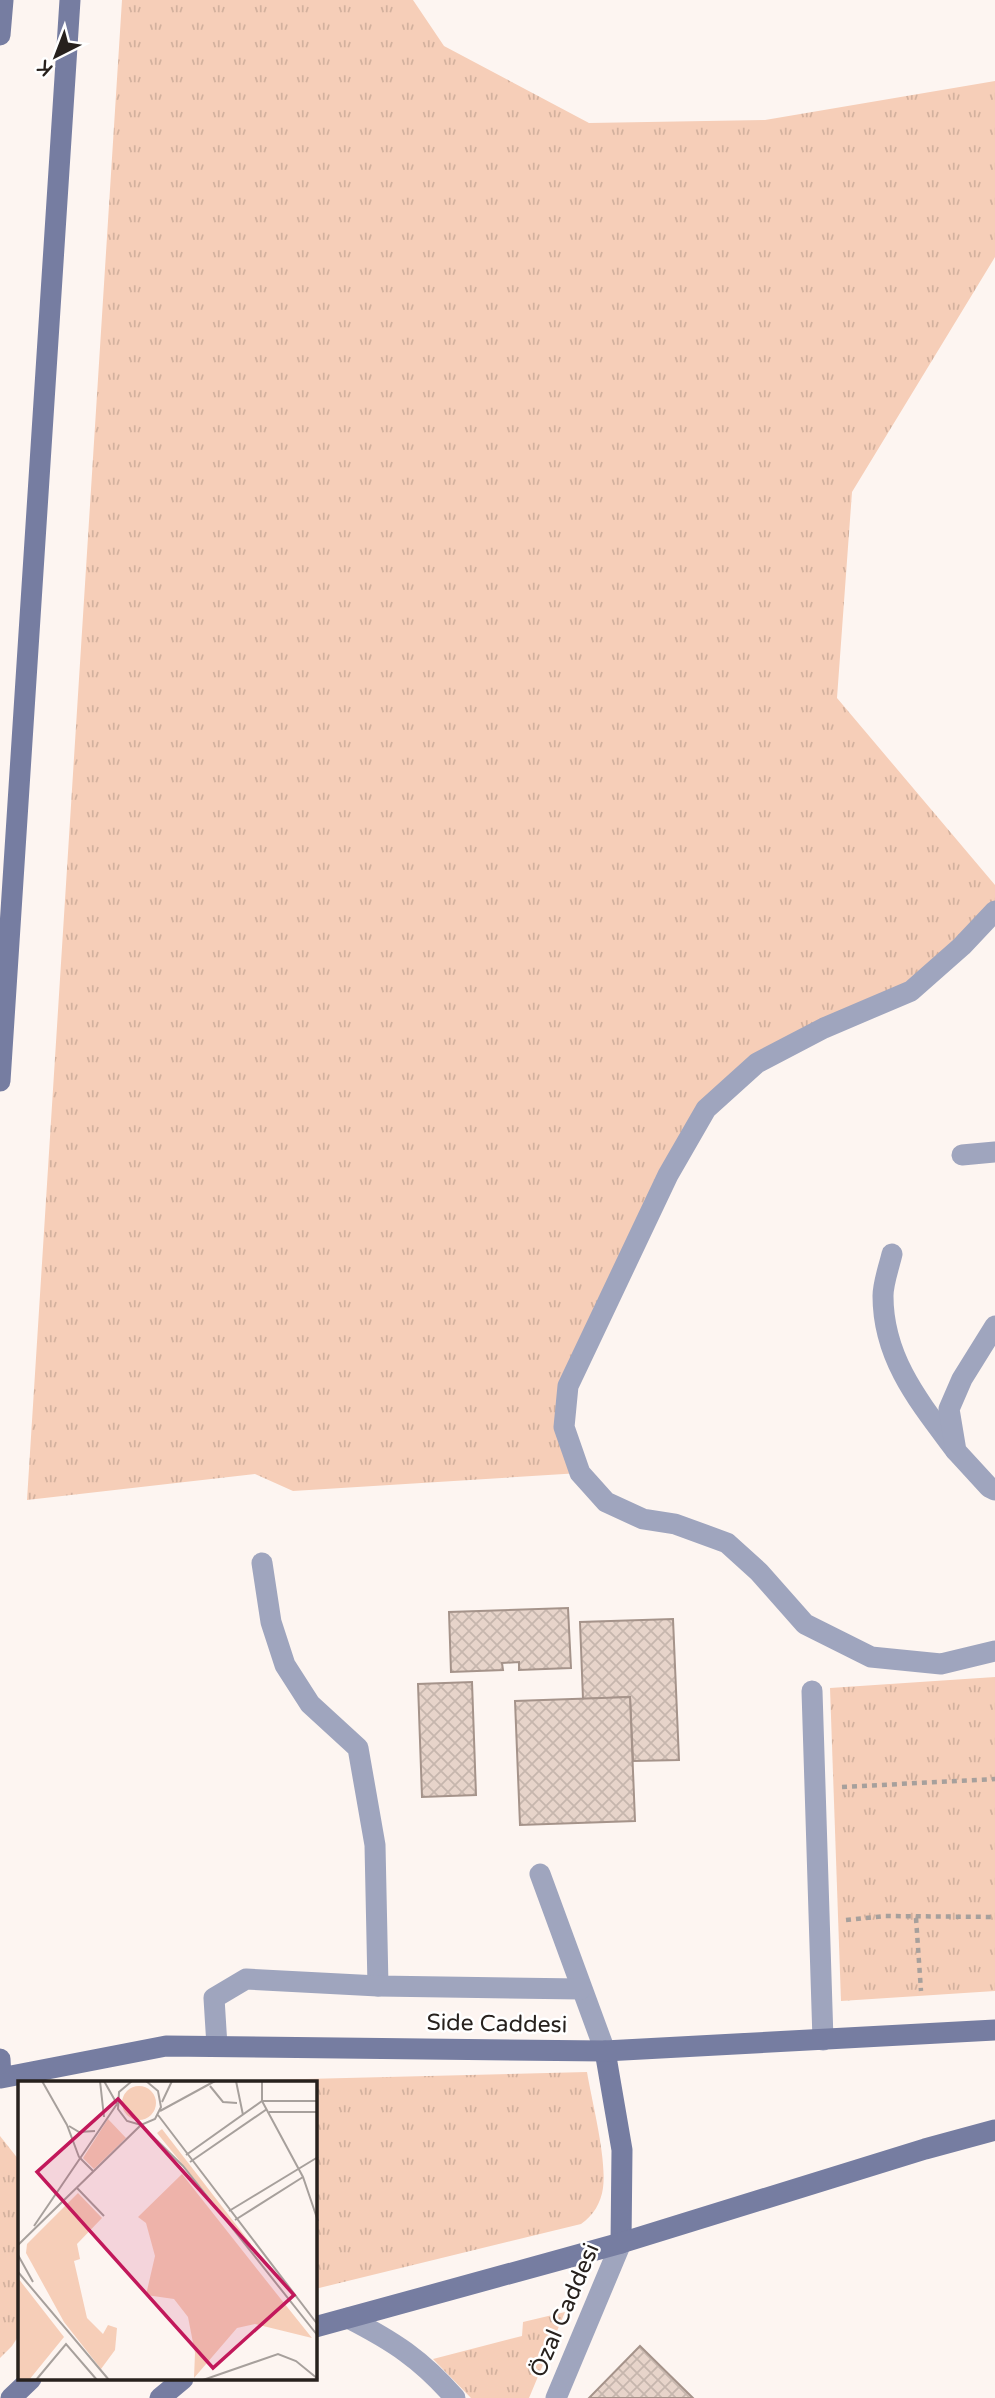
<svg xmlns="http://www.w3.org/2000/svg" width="995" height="2398" viewBox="0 0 995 2398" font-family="'Varela Round',sans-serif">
<defs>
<pattern id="grass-tufts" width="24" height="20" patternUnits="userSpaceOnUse" patternTransform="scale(1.75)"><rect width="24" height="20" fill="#f6ceb8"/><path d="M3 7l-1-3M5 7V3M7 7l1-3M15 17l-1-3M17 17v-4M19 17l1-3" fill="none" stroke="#d3b19e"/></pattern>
<pattern id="building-cross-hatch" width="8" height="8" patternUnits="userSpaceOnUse" patternTransform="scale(1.75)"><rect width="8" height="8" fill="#e7d4ca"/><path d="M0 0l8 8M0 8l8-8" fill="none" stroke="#c6b6ad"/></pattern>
</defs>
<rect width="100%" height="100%" fill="#fdf5f1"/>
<g fill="url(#grass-tufts)">
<path d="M122,0H413L444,46L589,123L765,120L995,81V257L852,492L837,698L995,885V911L911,991L824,1028L706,1109L568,1386L580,1473L293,1491L255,1474L27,1500Z"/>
<path d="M995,1677V1991L841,2001L830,1688Z"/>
<path d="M587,2072C592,2102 607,2159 603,2188C601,2203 593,2216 581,2224L315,2289V2083L180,2082Z"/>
<path d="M0,2136L19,2160V2335L12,2346L0,2358Z"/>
<path d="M565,2312L529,2398H471L433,2359L522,2336L523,2322Z"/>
</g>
<g fill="url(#building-cross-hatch)" stroke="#a5938a" stroke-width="2">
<path d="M568,1608L571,1668L519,1670V1662L502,1663L503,1670L451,1672L449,1612Z"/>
<path d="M673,1619L679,1760L633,1761L630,1697L583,1699L580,1622Z"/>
<path d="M472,1682L476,1795L422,1797L418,1684Z"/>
<path d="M630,1697L635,1821L520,1825L515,1701Z"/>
<path d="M640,2346L693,2398H589Z"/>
</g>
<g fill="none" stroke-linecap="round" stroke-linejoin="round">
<g stroke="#a7a09c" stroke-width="4.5" stroke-dasharray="5 5" stroke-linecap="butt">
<path d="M842,1787L995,1779"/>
<path d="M916,1918L921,1991"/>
<path d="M846,1920L885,1916L995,1917"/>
</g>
<g stroke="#9fa5be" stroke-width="21">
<path d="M995,911L962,946L911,991L824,1028L757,1063L706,1109L668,1175L568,1386L564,1427L580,1473L606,1502L643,1519L675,1524L727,1543L759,1572L805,1624L871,1657L941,1664L995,1651"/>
<path d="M962,1155L995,1152"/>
<path d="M892,1254C889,1267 883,1283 883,1296C883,1359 920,1403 956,1451"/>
<path d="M995,1326L962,1379L949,1409L956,1451L989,1487L995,1490"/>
<path d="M262,1563L271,1622L285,1665L310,1704L358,1748L375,1845L378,1986"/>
<path d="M540,1874L605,2051"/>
<path d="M217,2046L214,1998L246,1979L378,1986L581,1989"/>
</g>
<g stroke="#9fa5be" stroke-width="21">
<path d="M812,1691L823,2040"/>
<path d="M348,2318C393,2341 421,2359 455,2398"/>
<path d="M556,2398L621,2243"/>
</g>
<g stroke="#767da1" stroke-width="21">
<path d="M0,35L3,0"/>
<path d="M0,1081L70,0"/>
<path d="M605,2051L622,2150L621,2243"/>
<path d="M0,2059L1,2078L166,2046L605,2051L995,2030"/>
<path d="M315,2327L621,2243L925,2149L995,2130"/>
<path d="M11,2398L31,2379"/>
<path d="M160,2398L183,2379"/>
</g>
</g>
<g text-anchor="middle" stroke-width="5" stroke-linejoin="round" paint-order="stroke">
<g font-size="23" fill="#27211d" stroke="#fff">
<text transform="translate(497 2023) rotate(1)" y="8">Side Caddesi</text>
<text transform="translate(564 2310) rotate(-67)" y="8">Özal Caddesi</text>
</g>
</g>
<g transform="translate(18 2081)">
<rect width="299" height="299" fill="#fdf5f1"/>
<path d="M104 22a17 17 0 1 1 34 0a17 17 0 1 1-34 0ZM90,38L108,57L76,88L65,77ZM144,48L233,163L231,165L139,52ZM164,93L258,212L294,257L237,243L219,247L176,297L177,272L170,236L156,218L128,214L137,175L128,142L120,136ZM60,112L84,137L59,163L62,178L56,180L69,237L85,253L90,244L99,247L97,269L83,288L46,241L8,172L9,163ZM0,197L46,256L11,299H0Z" fill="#f6ceb8"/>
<path fill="none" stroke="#a7a09c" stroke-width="2" d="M24,0L49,44L61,76M82,0L86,36M86,0L99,23M114,0L101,11L100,28L109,40L123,44L137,38L143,26L140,10L128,0M218,0L225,34M244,0V20L285,96L300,140M192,5L205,21L219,22M144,21L154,0M142,30L197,0M251,31H300M140,34L300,244M51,45L61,51L77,50M168,74L244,20H300M61,76L76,91M172,81L249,28M59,107L86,135M211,130L300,76M217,139L285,96M16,145L99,23M0,164L123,44L165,85L300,255M0,174L15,201M0,191L91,299M18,299L48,263L79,299M185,299L260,273L278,280L300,298"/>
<path fill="#c2185b" fill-opacity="0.15" stroke="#c2185b" stroke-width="3.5" d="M100,18L276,214L195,287L19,91Z"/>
<rect width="299" height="299" fill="none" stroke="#27211d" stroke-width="3.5"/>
</g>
<g transform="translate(56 56) rotate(222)" stroke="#ffffff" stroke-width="5" paint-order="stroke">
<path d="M0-5L12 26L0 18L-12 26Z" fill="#27211d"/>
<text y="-10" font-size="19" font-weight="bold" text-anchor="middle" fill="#27211d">K</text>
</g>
</svg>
